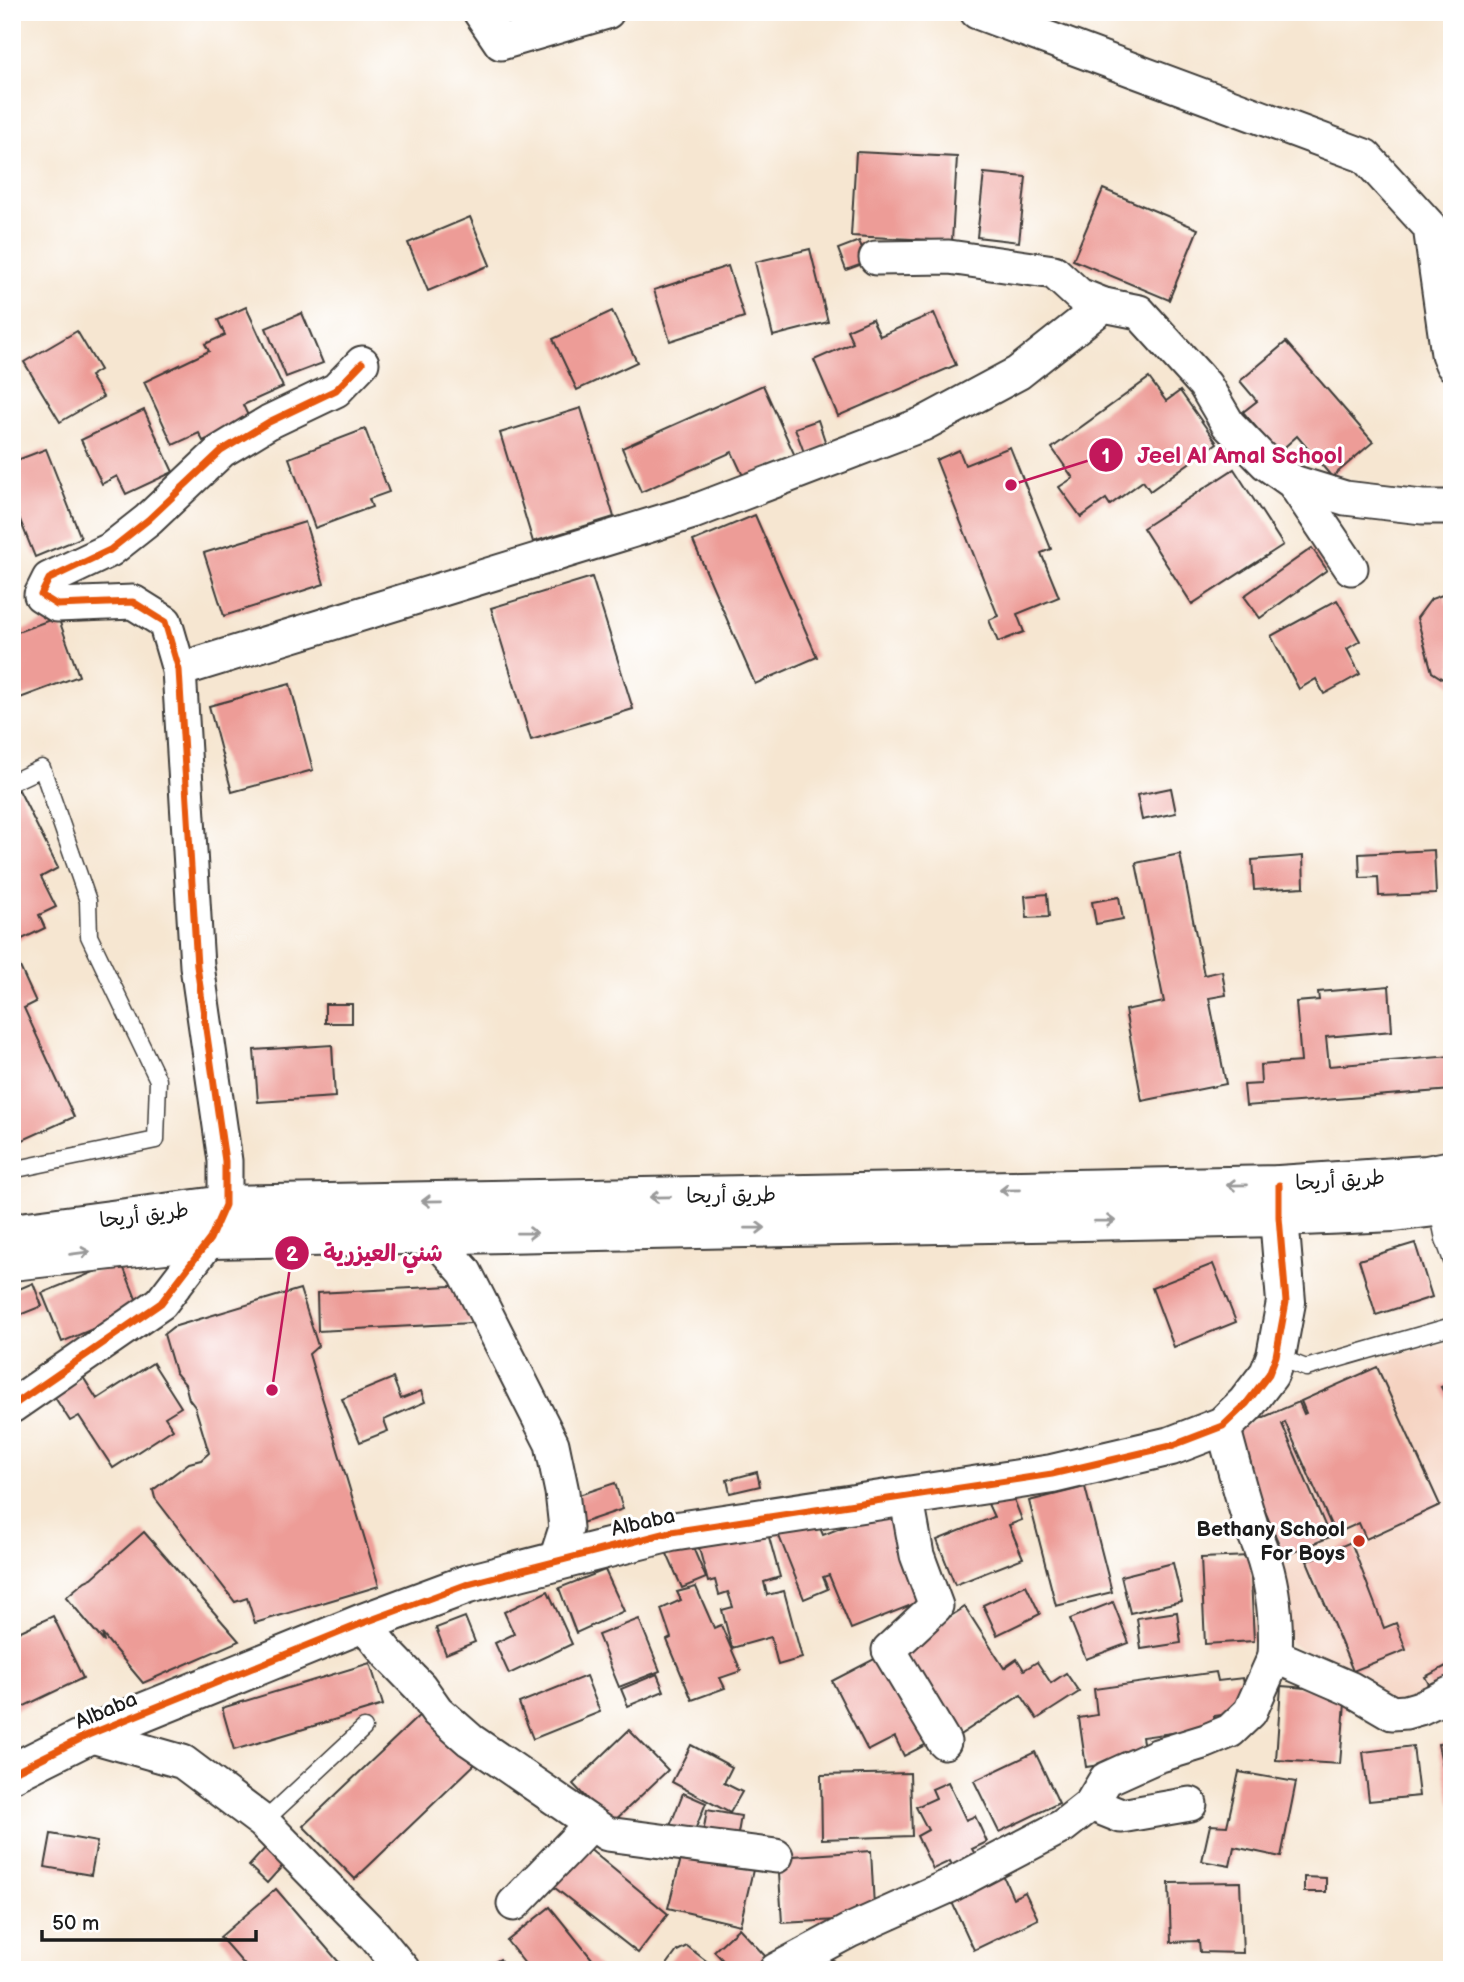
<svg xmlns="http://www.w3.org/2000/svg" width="1464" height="1982" viewBox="0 0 1464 1982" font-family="'Balsamiq Sans','Playpen Sans Arabic',sans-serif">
<rect width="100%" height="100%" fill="#fff"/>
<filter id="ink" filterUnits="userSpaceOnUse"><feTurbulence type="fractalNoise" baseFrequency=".0143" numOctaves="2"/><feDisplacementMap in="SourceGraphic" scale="14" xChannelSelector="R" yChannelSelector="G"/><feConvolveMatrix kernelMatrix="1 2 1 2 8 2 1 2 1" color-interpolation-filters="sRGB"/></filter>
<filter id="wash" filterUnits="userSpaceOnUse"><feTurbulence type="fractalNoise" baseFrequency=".00686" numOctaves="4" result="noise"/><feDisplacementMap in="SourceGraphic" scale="28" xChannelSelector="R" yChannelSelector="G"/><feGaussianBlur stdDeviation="1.57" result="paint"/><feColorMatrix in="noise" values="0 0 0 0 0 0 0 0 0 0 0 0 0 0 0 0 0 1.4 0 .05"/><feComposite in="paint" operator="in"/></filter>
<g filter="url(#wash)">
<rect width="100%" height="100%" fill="#f6e6d1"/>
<path fill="#f5d3c1" d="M1452,1342V1680L1398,1708L1290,1643L1256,1516L1254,1410L1408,1352Z"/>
<g id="blocks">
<g fill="#ed9c97">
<path d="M856,152L957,157L952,241L851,236Z"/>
<path d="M984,173L1026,177L1019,242L977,237Z"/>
<path d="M1103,189L1198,229L1169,300L1073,260Z"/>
<path d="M470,217L490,265L428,291L408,243Z"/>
<path d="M859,241L868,262L846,270L838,249Z"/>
<path d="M810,249L828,322L773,336L755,262Z"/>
<path d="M728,266L744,317L670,341L654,290Z"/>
<path d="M246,307L283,387L243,405L250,420L203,441L199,433L173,445L144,382L209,351L205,344L225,335L218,320Z"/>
<path d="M612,311L637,362L577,390L553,339Z"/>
<path d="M302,313L323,363L286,377L266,328Z"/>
<path d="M934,313L956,365L838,416L814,360L853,343L847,330L872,319L880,336Z"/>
<path d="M77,331L100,370L90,376L103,397L60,422L24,362Z"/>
<path d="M1286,342L1373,442L1332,477L1297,436L1278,453L1243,412L1257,401L1240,381Z"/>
<path d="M1149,378L1166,401L1180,391L1217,443L1150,491L1143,481L1110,505L1106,499L1081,517L1059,487L1073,478L1052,448Z"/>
<path d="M763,385L795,456L744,478L732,452L641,492L622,448Z"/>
<path d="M581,408L614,517L533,542L500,433Z"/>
<path d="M144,410L173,472L126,494L117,476L102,484L81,440Z"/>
<path d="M818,420L827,447L805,455L795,428Z"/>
<path d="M365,429L389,492L369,499L372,507L315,528L289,458Z"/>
<path d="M1010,447L1051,549L1041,553L1059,597L1017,614L1024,632L998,642L989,620L998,616L936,460L959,450L965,465Z"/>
<path d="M46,449L81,538L35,557L12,500V462Z"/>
<path d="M1234,469L1283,545L1192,604L1143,528Z"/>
<path d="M755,515L817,657L755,684L693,541Z"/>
<path d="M305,522L324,584L224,616L204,553Z"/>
<path d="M1312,548L1327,570L1260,618L1244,596Z"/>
<path d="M1452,553V592H1451L1444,565Z"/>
<path d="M592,577L633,709L531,740L491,608Z"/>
<path d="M1445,594L1447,604L1452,603V685L1432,672L1417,618L1431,599Z"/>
<path d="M1337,600L1360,641L1347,649L1360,674L1324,694L1316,679L1299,689L1271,636Z"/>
<path d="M58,617L79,676L12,701V634Z"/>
<path d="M290,684L313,770L232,792L209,706Z"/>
<path d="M1171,788L1176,813L1142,820L1137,795Z"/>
<path d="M19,790L58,868L41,877L56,907L39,915L45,928L12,944V793Z"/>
<path d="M1434,850L1436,894L1379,896L1378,877L1360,878L1359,854Z"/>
<path d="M1180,854L1204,975L1222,971L1226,995L1209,998L1226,1084L1142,1101L1125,1010L1164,1002L1136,863Z"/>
<path d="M1303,856L1304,887L1254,890L1252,860Z"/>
<path d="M1047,894L1049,917L1027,918L1025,896Z"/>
<path d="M1119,897L1123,919L1096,924L1092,902Z"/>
<path d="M15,956L36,1002L24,1008L74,1117L12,1145V957Z"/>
<path d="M1389,986L1392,1031L1326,1037L1329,1066L1452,1056V1090L1246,1106L1244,1085L1261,1084L1260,1065L1301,1062L1296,1002L1319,1000L1318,992Z"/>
<rect x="325" y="1004" width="27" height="19"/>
<path d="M332,1045L335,1097L258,1102L254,1050Z"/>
<path d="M1415,1243L1432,1297L1376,1315L1359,1260Z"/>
<path d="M121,1261L140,1309L62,1342L42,1293Z"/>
<path d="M1213,1264L1236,1322L1174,1347L1152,1288Z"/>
<path d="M33,1283L42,1306L12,1318V1292Z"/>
<path d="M470,1285L471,1323L318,1331L317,1293Z"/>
<path d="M300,1289L318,1346L309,1354L379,1586L255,1623L247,1598L235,1602L155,1498L153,1490L189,1463L201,1460L209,1453L195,1407L189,1399L185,1384L175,1372L164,1334L173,1327Z"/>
<path d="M153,1363L181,1407L165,1417L173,1429L113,1468L79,1416L70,1421L54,1396L83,1377L97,1399Z"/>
<path d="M1377,1367L1440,1505L1366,1539L1359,1523L1335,1534L1285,1422L1282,1424L1330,1537L1284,1556L1231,1431L1299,1402L1304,1414L1306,1413L1301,1401Z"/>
<path d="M393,1378L401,1399L421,1391L425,1402L384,1420L388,1431L360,1442L342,1399Z"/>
<path d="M1452,1382V1407L1441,1387Z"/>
<path d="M757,1472L760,1486L730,1493L727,1480Z"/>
<path d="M615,1483L623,1509L582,1523L573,1497Z"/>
<path d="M1085,1487L1112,1592L1056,1606L1029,1501Z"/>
<path d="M1012,1494L1022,1520L1009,1525L1023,1558L955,1585L937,1540L994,1517L988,1504Z"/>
<path d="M893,1507L908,1544L897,1548L919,1602L851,1629L829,1575L823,1577L828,1589L804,1599L777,1531L815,1516L823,1535Z"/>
<path d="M767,1530L780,1577L764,1582L767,1595L784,1591L802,1658L778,1665L771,1637L732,1648L722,1610L733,1607L728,1592L719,1595L715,1580L708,1582L699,1548Z"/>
<path d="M144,1532L239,1641L143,1683L102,1634L104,1642L66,1597L85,1581L92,1578Z"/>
<path d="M688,1536L706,1578L682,1588L664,1547Z"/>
<path d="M1351,1542L1384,1628L1396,1623L1406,1650L1353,1671L1307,1561Z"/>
<path d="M1250,1556L1254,1641L1205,1644L1201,1558Z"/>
<path d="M1173,1563L1182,1601L1130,1613L1121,1576Z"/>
<path d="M605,1570L624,1611L576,1633L559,1588Z"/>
<path d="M1026,1585L1040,1614L997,1635L983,1605Z"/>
<path d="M696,1587L714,1628L721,1625L741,1671L720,1678L725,1688L692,1700L667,1640L671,1638L661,1609L681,1600L677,1592Z"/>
<path d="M548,1591L572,1644L509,1674L495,1643L514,1634L504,1612Z"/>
<path d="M1113,1602L1129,1643L1086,1659L1070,1619Z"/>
<path d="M965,1607L1004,1668L1017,1659L1024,1670L1037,1662L1051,1683L1066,1673L1079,1692L1037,1719L1021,1695L958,1736L901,1648Z"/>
<path d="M1177,1612L1181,1643L1141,1649L1137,1618Z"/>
<path d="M53,1616L83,1678L12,1712V1635Z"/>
<path d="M465,1617L475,1642L446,1654L436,1628Z"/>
<path d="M639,1619L660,1671L619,1687L598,1635Z"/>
<path d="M884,1654L929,1743L904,1756L895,1737L868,1751L832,1681Z"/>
<path d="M370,1663L383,1705L234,1750L222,1708Z"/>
<path d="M1452,1663V1678L1431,1688L1425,1677Z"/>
<path d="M1216,1672L1218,1681L1243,1678L1248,1711L1214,1716L1215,1727L1142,1737L1146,1758L1086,1767L1079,1718L1097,1715L1094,1689Z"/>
<path d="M657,1674L664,1691L628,1706L621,1689Z"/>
<path d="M586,1676L600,1712L533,1739L519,1703Z"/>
<path d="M1281,1686L1346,1691L1340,1764L1276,1760Z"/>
<path d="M425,1710L476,1763L355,1879L303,1826Z"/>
<path d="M629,1730L668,1770L611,1824L573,1784Z"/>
<path d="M1452,1742V1804L1451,1805L1438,1744Z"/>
<path d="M691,1745L732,1767L724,1783L742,1792L730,1813L672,1782Z"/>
<path d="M1413,1746L1419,1796L1369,1801L1363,1752Z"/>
<path d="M1035,1752L1059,1803L999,1832L974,1781Z"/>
<path d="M1239,1772L1296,1782L1281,1857L1234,1847L1230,1866L1202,1861L1210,1825L1227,1826Z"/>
<path d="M910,1773L912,1836L822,1839L821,1775Z"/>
<path d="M948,1782L966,1820L975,1816L987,1842L972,1849L977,1858L954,1869L950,1861L933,1869L917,1836L928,1830L916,1807L936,1798L932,1789Z"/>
<path d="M683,1793L706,1803L693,1835L670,1826Z"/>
<path d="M707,1810L741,1816L736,1845L702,1840Z"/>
<path d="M51,1834L97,1842L91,1875L45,1867Z"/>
<path d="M582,1843L668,1914L638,1953L550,1884Z"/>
<path d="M268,1845L286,1862L267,1883L249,1866Z"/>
<path d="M683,1851L753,1870L740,1925L668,1908Z"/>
<path d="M871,1851L874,1907L856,1908V1919L782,1923L778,1857Z"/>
<path d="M1002,1873L1013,1898L1025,1892L1038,1919L974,1950L950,1898Z"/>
<path d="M1304,1877L1326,1878V1892H1304Z"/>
<path d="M1240,1882L1243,1953L1200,1952L1199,1941L1171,1942L1169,1883Z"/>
<path d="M276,1889L343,1967L340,1970H249L220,1937Z"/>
<path d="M550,1907L601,1970H530L507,1941Z"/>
<path d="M739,1928L767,1958L755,1970H732L714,1951Z"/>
<path d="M687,1946L718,1970H663L677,1951Z"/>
<path d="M500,1959L506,1970H480Z"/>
</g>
</g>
</g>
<g filter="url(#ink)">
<use href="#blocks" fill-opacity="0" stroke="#3d3a37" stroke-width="2"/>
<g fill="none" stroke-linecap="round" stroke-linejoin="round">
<g stroke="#3d3a37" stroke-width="19">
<g id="lane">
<path d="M12,782L42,768L88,901L89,936L158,1080L156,1140L12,1170"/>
<path d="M1437,1206L1444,1239L1452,1261"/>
<path d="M1276,1356L1306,1368L1452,1326"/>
<path d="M263,1822L364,1728"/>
</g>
</g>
<g stroke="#3d3a37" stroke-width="37">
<g id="street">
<path d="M480,12L501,43L607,12"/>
<path d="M977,12L1365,156L1430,227L1448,354L1452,364"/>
<path d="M876,258L949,257L1054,272L1079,295L1104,305"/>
<path d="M1293,482L1345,498L1422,507H1452"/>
<path d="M179,670L693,512L923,424L1018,373L1104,305L1139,312L1205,385L1228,424L1266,463L1293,482L1351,568"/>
<path d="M432,1235L465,1272L552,1444L562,1492L566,1528L555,1562"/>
<path d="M12,1406L161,1303L210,1239L225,1205V1161L197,966L179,670L165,622L133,602L57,605L41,595L49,579L110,550L148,520L221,451L269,422L336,390L362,363"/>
<path d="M1223,1426C1232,1459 1240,1492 1251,1525C1254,1533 1258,1541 1261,1550C1273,1584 1277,1620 1275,1656L1351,1689L1392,1713L1406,1712L1420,1708L1452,1693"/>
<path d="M906,1495L917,1555L936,1606L889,1650L944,1742"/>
<path d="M363,1623L388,1654L420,1687L437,1711L470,1740L607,1834L776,1856"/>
<path d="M88,1735L183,1762L263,1822L375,1936L403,1970"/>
<path d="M1091,1804L1121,1816L1190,1804"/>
<path d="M514,1904L591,1824"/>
<path d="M776,1970L849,1931L949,1886L1063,1826L1091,1804L1106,1779L1157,1756L1206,1741L1230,1731L1250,1712L1275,1656"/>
</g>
</g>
<g stroke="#3d3a37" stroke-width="42">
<g id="secondary">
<path d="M12,1233L225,1205L1279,1185L1427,1175L1452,1170"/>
<path d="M12,1261L210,1239L1279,1217L1394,1212L1452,1205"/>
<path d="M12,1773L88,1735L363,1623L468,1584L671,1532L1052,1474L1171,1446L1223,1426L1246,1404L1269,1374L1276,1356L1286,1302L1279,1217V1185"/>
</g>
</g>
<use href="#lane" stroke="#fff" stroke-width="16"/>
<use href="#street" stroke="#fff" stroke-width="33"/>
<use href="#secondary" stroke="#fff" stroke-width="38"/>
<g stroke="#fff" stroke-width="11">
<g id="cycleway">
<path d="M12,1406L161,1303L210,1239L225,1205V1161L197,966L179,670L165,622L133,602L57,605L41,595L49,579L110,550L148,520L221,451L269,422L336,390L362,363"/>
<path d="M12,1773L88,1735L363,1623L468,1584L671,1532L1052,1474L1171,1446L1223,1426L1246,1404L1269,1374L1276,1356L1286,1302L1279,1217V1185"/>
</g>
</g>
<use href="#cycleway" stroke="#e8590c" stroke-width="7"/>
</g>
<defs><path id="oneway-shaft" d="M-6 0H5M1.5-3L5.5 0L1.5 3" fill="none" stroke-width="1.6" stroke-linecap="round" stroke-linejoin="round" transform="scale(1.75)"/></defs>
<g stroke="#999">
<use href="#oneway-shaft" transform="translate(1237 1185) rotate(179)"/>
<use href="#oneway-shaft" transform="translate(1010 1190) rotate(179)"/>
<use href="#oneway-shaft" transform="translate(660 1197) rotate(179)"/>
<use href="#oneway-shaft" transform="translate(432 1201) rotate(179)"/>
<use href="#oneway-shaft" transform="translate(1105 1221) rotate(-1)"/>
<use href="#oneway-shaft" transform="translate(755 1228) rotate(-1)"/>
<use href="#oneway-shaft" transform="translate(527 1233) rotate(-1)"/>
<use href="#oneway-shaft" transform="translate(80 1253) rotate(-7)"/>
</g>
</g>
<circle fill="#c8321e" stroke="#fff" stroke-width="2.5" cx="1359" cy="1541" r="7"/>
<g text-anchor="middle" stroke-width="6" stroke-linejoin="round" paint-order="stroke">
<g font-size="21" fill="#1c1c1c" stroke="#fff">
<text transform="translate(1340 1180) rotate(-4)" y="7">طريق أريحا</text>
<text transform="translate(731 1195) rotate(-1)" y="7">طريق أريحا</text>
<text transform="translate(144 1215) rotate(-7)" y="7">طريق أريحا</text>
<text transform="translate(643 1522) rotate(-13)" y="7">Albaba</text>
<text transform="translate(106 1710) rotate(-23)" y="7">Albaba</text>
</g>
<g font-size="21" font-weight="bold" fill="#1c1c1c" stroke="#fff" text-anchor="end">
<text x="1345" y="1536">Bethany School<tspan x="1345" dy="24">For Boys</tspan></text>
</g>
</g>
<path fill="none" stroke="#c2185b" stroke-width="2.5" d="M1011 485L1106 455M272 1390L292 1253"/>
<g fill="#c2185b" stroke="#fff" stroke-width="2.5">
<circle cx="1011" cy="485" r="7"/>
<circle cx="272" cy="1390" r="7"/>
<circle cx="1106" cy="455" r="18"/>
<circle cx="292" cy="1253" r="18"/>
</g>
<g font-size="21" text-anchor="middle" font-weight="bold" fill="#fff">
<text x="1106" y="463">1</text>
<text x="292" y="1261">2</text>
</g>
<g font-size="23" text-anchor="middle" font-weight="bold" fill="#c2185b" stroke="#fff" stroke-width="6" stroke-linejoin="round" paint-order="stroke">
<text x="1240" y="463">Jeel Al Amal School</text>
<text x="383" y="1261">شني العيزرية</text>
</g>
<rect width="1464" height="1982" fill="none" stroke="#fff" stroke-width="42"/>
<path d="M42 1930v10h214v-10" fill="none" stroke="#1c1c1c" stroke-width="3.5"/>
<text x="52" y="1930" font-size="21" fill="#1c1c1c" stroke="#ffffff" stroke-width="5" paint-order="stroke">50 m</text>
</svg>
